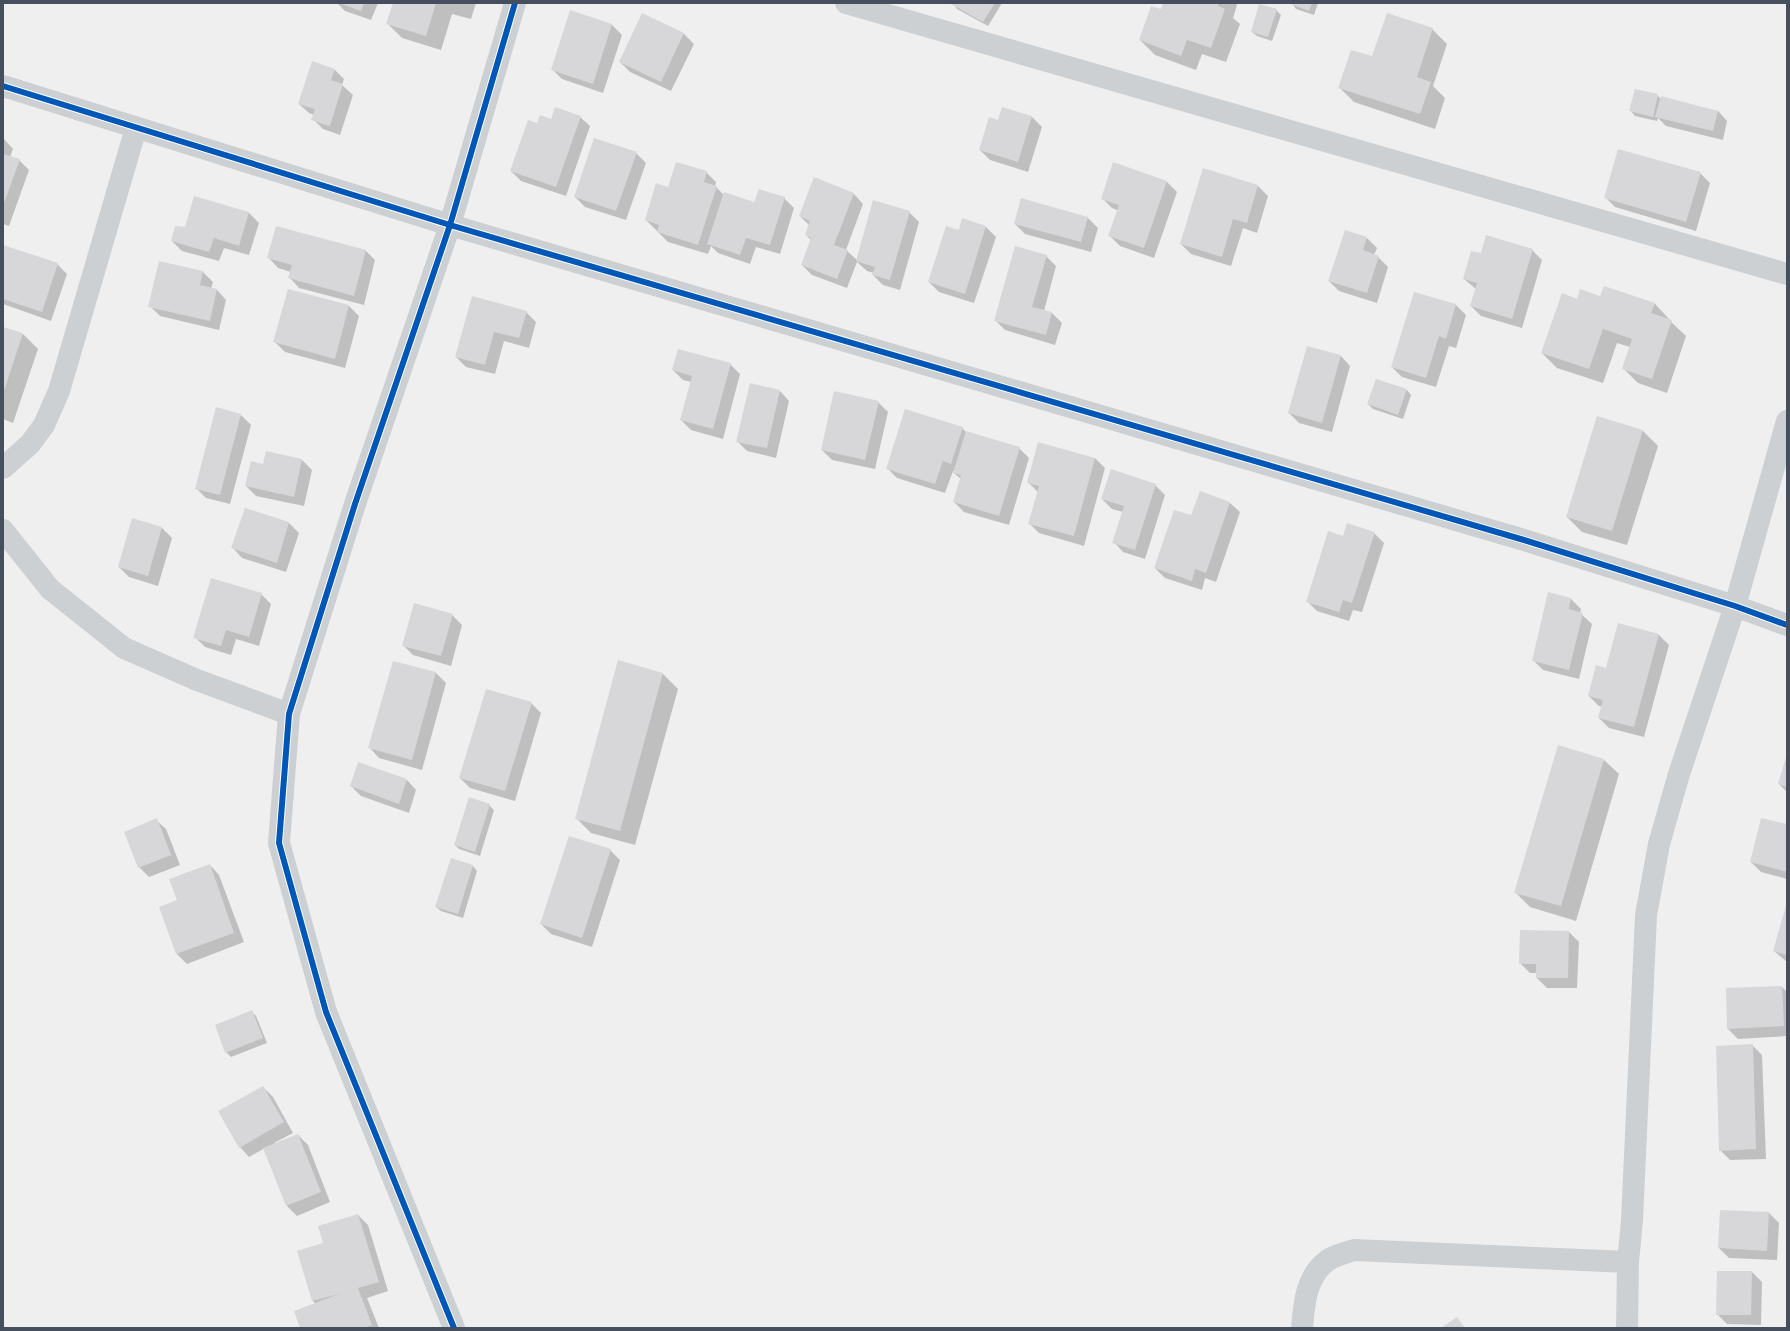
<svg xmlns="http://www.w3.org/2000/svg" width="1790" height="1331" viewBox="0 0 1790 1331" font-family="Manrope,sans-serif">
<rect width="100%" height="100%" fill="#f0efef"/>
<g fill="#0003">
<path d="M337,3H378L371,20L345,11Z"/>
<path d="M394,3H476L471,19L452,14L441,50L402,38L387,23Z"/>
<path d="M953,3H1002L988,26L957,9Z"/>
<path d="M1164,3H1236L1237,5L1233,18L1240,24L1226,62L1202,54L1196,70L1155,55L1140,40L1161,10Z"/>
<path d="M1292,3H1318L1314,15L1296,9Z"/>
<path d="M1276,10L1281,15L1272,41L1257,36L1252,32Z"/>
<path d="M642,14L684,34L694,44L671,91L630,72L620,62Z"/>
<path d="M612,25L622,35L603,93L562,79L552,69Z"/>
<path d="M1432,29L1447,44L1433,86L1445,98L1435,129L1354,102L1339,87L1373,58Z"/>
<path d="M334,69L344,79L342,85L353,95L340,135L323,129L313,119L314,115L309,113L299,104Z"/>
<path d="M1657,95L1661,99L1718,111L1727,121L1723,140L1666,126L1658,118L1657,121L1635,116L1631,111Z"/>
<path d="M580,117L590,126L566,196L521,181L511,171L538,124Z"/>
<path d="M1032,117L1042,127L1028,172L990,160L980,150L999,122Z"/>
<path d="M3,138L13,149L10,157L19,160L29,170L9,226L3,224Z"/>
<path d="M636,153L646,163L626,220L585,207L575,197Z"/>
<path d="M1114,164L1167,182L1177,192L1154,258L1120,246L1110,236L1119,211L1112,208L1102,198Z"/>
<path d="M1204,169L1258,186L1268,196L1257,233L1243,228L1231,266L1191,254L1181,244Z"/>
<path d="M706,172L716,182L715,186L724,195L755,203L784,198L794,208L780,254L756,247L750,264L718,253L711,246L708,254L668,242L646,220L669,188Z"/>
<path d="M1700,173L1710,183L1696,231L1615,207L1605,197Z"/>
<path d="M854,194L863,204L846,250L857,260L909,212L919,222L900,290L883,285L873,275L874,273L867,271L857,262L847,288L812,275L802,265L811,240L806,235L809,225L800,216Z"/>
<path d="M195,197L249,213L259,223L249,255L224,248L219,261L182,251L172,241L186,228Z"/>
<path d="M1022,200L1088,218L1098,228L1091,252L1025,234L1015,224Z"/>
<path d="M963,219L986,227L996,237L974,303L939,292L929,282L959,231Z"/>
<path d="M1367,238L1377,248L1374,255L1378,257L1388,267L1377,303L1339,291L1329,281Z"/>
<path d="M3,246L57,264L67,274L51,321L3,304Z"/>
<path d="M365,250L375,260L364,305L299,288L290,278L291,272L278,268L269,258Z"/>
<path d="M1532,250L1542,260L1522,328L1481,316L1471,306L1476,289L1464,279L1481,255Z"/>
<path d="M1046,256L1056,266L1044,311L1052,313L1062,323L1055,345L1005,330L995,320Z"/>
<path d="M160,262L203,272L213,282L211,289L217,290L226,300L219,330L160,316L150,306Z"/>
<path d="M289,290L349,306L359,316L345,368L285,352L275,342Z"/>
<path d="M1415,293L1456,305L1466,315L1456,348L1449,346L1436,387L1402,377L1392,367Z"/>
<path d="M473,298L526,312L536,322L529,348L504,341L495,374L466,367L456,357Z"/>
<path d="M1601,298L1655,304L1669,319V320L1686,336L1667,393L1638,383L1623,368L1630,347L1617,343L1603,383L1557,368L1542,353Z"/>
<path d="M3,328L23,334L38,349L13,423L3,419Z"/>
<path d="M1341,356L1350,366L1332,432L1299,423L1289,413Z"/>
<path d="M730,364L740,374L723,439L691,430L681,420L691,382L683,380L673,370Z"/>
<path d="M1376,380L1407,390L1411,395L1403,419L1373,409L1368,404Z"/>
<path d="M780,391L789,401L776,458L747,451L737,441Z"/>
<path d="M878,402L888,412L875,469L832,460L822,450Z"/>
<path d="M241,415L251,425L230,504L206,498L196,488Z"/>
<path d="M1597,417L1643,431L1658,446L1627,545L1582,532L1567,517Z"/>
<path d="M962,428L967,433L1019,448L1029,458L1009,525L964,512L954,502L961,479L954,473L955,471H953L945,493L897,478L887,468Z"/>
<path d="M1095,458L1105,468L1084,546L1039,533L1029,523L1038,492L1028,482Z"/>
<path d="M302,460L312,470L304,506L256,496L246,486L264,465Z"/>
<path d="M1155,485L1165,495L1145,559L1123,552L1114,542L1123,512L1112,509L1102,499Z"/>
<path d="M1230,503L1240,512L1216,582L1205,578L1202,590L1165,578L1155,568L1192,517Z"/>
<path d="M246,509L289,523L299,533L286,572L242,558L233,548Z"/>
<path d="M133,519L162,528L172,538L158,586L129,577L119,567Z"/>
<path d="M1374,533L1384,543L1362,612L1353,610L1349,621L1317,611L1307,601Z"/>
<path d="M1549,593L1571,599L1581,609L1580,613L1592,624L1579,679L1543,670L1533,660Z"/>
<path d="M261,594L271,604L259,646L236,639L231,655L205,647L195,637Z"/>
<path d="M452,615L462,625L451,666L413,655L403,645Z"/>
<path d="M1618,625L1659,635L1669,645L1644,737L1609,728L1599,718L1602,707L1599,706L1589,696L1606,669Z"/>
<path d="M394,662L436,673L446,683L422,770L379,758L370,748Z"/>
<path d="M619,662L663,674L678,689L635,845L591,833L576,818Z"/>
<path d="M531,703L541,713L515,801L470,788L460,778Z"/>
<path d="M1787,756V792L1779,784Z"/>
<path d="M1604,760L1619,774L1576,921L1530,907L1515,892Z"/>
<path d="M407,780L416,790L409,813L361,796L351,786Z"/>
<path d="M489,805L494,810L480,856L459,849L455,845Z"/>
<path d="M156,820L166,829L180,865L149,877L139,867Z"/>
<path d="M1787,825V879L1761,872L1751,862Z"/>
<path d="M610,850L620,860L592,947L551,934L541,924Z"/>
<path d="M210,865L219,875L244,942L187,964L177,954L160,907L178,901Z"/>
<path d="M473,866L477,871L463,918L441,911L436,907Z"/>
<path d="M1787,904V962L1774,951Z"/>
<path d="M1569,932L1579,942L1577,988H1547L1537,978V973H1530L1520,963Z"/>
<path d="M1782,987L1787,992V1036L1738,1039L1728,1029Z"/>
<path d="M251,1011L256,1016L267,1043L231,1057L226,1052Z"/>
<path d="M1752,1045L1762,1055L1766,1159L1730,1160L1720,1150Z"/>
<path d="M263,1087L273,1097L293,1133L274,1143L275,1144L298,1135L308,1145L330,1202L297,1216L287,1206L265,1148L249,1157L240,1147Z"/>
<path d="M1721,1211L1769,1213L1779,1223L1777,1260L1729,1258L1719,1248Z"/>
<path d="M358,1215L368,1225L388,1291L367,1298L379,1328H301L316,1304L313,1301L298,1251L324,1244Z"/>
<path d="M1718,1272H1752L1762,1282L1761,1325L1727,1324L1717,1314Z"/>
</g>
<g fill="#d7d7d9">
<path d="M339,3H364L361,11Z"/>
<path d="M393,3H436L426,36L386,24Z"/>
<path d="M952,3H995L983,22L951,4Z"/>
<path d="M1163,3H1219L1218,6L1225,9L1211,48L1187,40L1181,56L1139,40L1151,6L1161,9Z"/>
<path d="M1288,3H1312L1309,11Z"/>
<path d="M1259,4L1277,9L1268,37L1251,32Z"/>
<path d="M570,10L612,24L593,84L551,70Z"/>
<path d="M642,13L684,33L661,82L619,62Z"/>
<path d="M1387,13L1433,28L1417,77L1431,82L1420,114L1338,88L1351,50L1372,56Z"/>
<path d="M312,61L335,69L331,80L343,84L330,126L311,120L315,109L298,104Z"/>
<path d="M1635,89L1658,94L1653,117L1629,111Z"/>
<path d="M1661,96L1718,111L1713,131L1655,117Z"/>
<path d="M555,107L581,116L556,187L510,171L528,120L537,123L540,115L551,119Z"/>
<path d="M1002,107L1032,116L1018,162L979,150L989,117L998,120Z"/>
<path d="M594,138L637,152L616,211L574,197Z"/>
<path d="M1618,149L1701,172L1686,222L1604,198Z"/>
<path d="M3,154L20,159L3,206Z"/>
<path d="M676,162L707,171L704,182L717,186L698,245L657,232L659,225L645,220L656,183L668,187Z"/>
<path d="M1113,162L1167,181L1144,248L1108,236L1119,205L1101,199Z"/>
<path d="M1203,168L1258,185L1247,223L1233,219L1222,257L1180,244Z"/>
<path d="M814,177L854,193L834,245L848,250L837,279L801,265L811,238L805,235L810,221L799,216Z"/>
<path d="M759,189L785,197L770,245L746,238L740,255L707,244L724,192L754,202Z"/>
<path d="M194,196L249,212L239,246L214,238L209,252L171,241L175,226L185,227Z"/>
<path d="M1021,198L1088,217L1081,242L1014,224Z"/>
<path d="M873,200L910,211L890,280L872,275L875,267L856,261Z"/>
<path d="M962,218L986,226L965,294L928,282L946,226L959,230Z"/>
<path d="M276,226L366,250L354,296L288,278L292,265L267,258Z"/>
<path d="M1345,230L1367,237L1363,250L1379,256L1367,293L1328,281Z"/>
<path d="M1486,235L1533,249L1512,319L1470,306L1477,283L1463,279L1471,251L1481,253Z"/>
<path d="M3,245L58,263L42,312L3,299Z"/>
<path d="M1015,246L1047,255L1032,307L1052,312L1046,335L994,321Z"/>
<path d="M159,261L203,271L200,285L217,289L210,321L148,307Z"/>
<path d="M1604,286L1655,303L1651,313L1672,320L1652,379L1622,369L1632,339L1603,329L1589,369L1541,353L1562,293L1577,299L1580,289L1600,296Z"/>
<path d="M288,289L349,305L335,359L273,342Z"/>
<path d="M1414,292L1456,304L1446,339L1439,336L1426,378L1391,367Z"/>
<path d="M472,296L527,311L519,338L494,332L485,365L455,357Z"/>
<path d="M3,327L23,333L3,394Z"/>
<path d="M1307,346L1341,355L1322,423L1288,413Z"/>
<path d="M678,349L731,363L713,429L680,420L692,376L672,370Z"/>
<path d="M1376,379L1407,389L1398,415L1367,404Z"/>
<path d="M750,383L780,390L767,448L736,442Z"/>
<path d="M834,391L879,401L865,460L821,450Z"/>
<path d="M216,407L241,414L220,495L195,489Z"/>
<path d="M905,409L963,427L951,464L943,461L935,484L886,469Z"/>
<path d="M1597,416L1643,430L1612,531L1566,517Z"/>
<path d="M966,431L1020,447L999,516L953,502L961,475L953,473Z"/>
<path d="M1038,442L1095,458L1074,536L1028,524L1039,486L1027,483Z"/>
<path d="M266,451L302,459L294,497L245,486L251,461L263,464Z"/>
<path d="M1111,469L1156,484L1135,550L1112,543L1124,506L1101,499Z"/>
<path d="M1200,491L1230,502L1206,573L1195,569L1192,581L1154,568L1174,510L1191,515Z"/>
<path d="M245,508L289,522L277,563L231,548Z"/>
<path d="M132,518L162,527L148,576L118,567Z"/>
<path d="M1347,523L1375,532L1352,603L1343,600L1339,612L1306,602L1328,531L1343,536Z"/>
<path d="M211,578L262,593L249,637L226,630L221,646L193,638Z"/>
<path d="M1548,592L1571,598L1569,609L1583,613L1569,670L1532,661Z"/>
<path d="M414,603L453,614L441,656L402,646Z"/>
<path d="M1618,623L1659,634L1634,727L1598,718L1603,700L1588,696L1596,665L1606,668Z"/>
<path d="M618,660L663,673L620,831L575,819Z"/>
<path d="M393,661L436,672L412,760L368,748Z"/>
<path d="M486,689L532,702L505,791L459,778Z"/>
<path d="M1558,745L1604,759L1561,906L1514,893Z"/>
<path d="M1787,754V787L1778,784Z"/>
<path d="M358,762L407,779L399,804L350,786Z"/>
<path d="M469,797L490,804L475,852L454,845Z"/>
<path d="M157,818L171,855L138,868L124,832Z"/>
<path d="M1761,818L1787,824V872L1750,862Z"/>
<path d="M569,836L611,849L582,938L540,924Z"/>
<path d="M451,858L473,865L458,914L435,907Z"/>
<path d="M210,864L234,933L176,954L159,907L177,900L169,879Z"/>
<path d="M1787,902V955L1773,951Z"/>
<path d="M1520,930L1569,931L1568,978H1536V964H1519Z"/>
<path d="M1782,986L1784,1026L1727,1029L1726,988Z"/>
<path d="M252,1010L263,1038L225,1053L215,1025Z"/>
<path d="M1753,1044L1756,1149L1719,1151L1716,1046Z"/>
<path d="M263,1086L284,1122L239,1148L218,1111Z"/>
<path d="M298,1134L321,1192L286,1206L263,1148Z"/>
<path d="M1720,1210L1769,1212L1767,1251L1718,1248Z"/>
<path d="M358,1214L379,1282L358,1288L372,1325L364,1328H300L294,1311L339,1294L312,1301L297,1251L323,1243L318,1226Z"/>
<path d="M1717,1271H1752L1751,1315H1716Z"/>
<path d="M1457,1317L1465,1328H1441Z"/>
</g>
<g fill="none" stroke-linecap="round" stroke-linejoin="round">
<g stroke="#cdd0d3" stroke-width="22">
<path d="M846,3L1787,274"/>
<path d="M3,86L450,225L1524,540L1735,606L1787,625"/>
<path d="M3,468L30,444L44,425L59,391L136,128"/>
<path d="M3,530L50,589L124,648L197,680L289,714"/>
<path d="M454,1328L326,1012L279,843L289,714L355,504L450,225L515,3"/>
<path d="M1302,1328C1304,1303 1306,1276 1328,1260C1335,1255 1346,1253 1354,1250L1628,1262"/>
<path d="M1627,1328L1628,1262L1632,1221L1646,915L1659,844L1679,774L1735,606L1787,421"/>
</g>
<g stroke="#fff" stroke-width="8">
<g id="cycleway">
<path d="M3,86L450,225L1524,540L1735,606L1787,625"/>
<path d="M454,1328L326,1012L279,843L289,714L355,504L450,225L515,3"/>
</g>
</g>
<use href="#cycleway" stroke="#0057b8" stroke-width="6"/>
</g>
<rect width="1790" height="1331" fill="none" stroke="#454f5d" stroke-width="8"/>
</svg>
